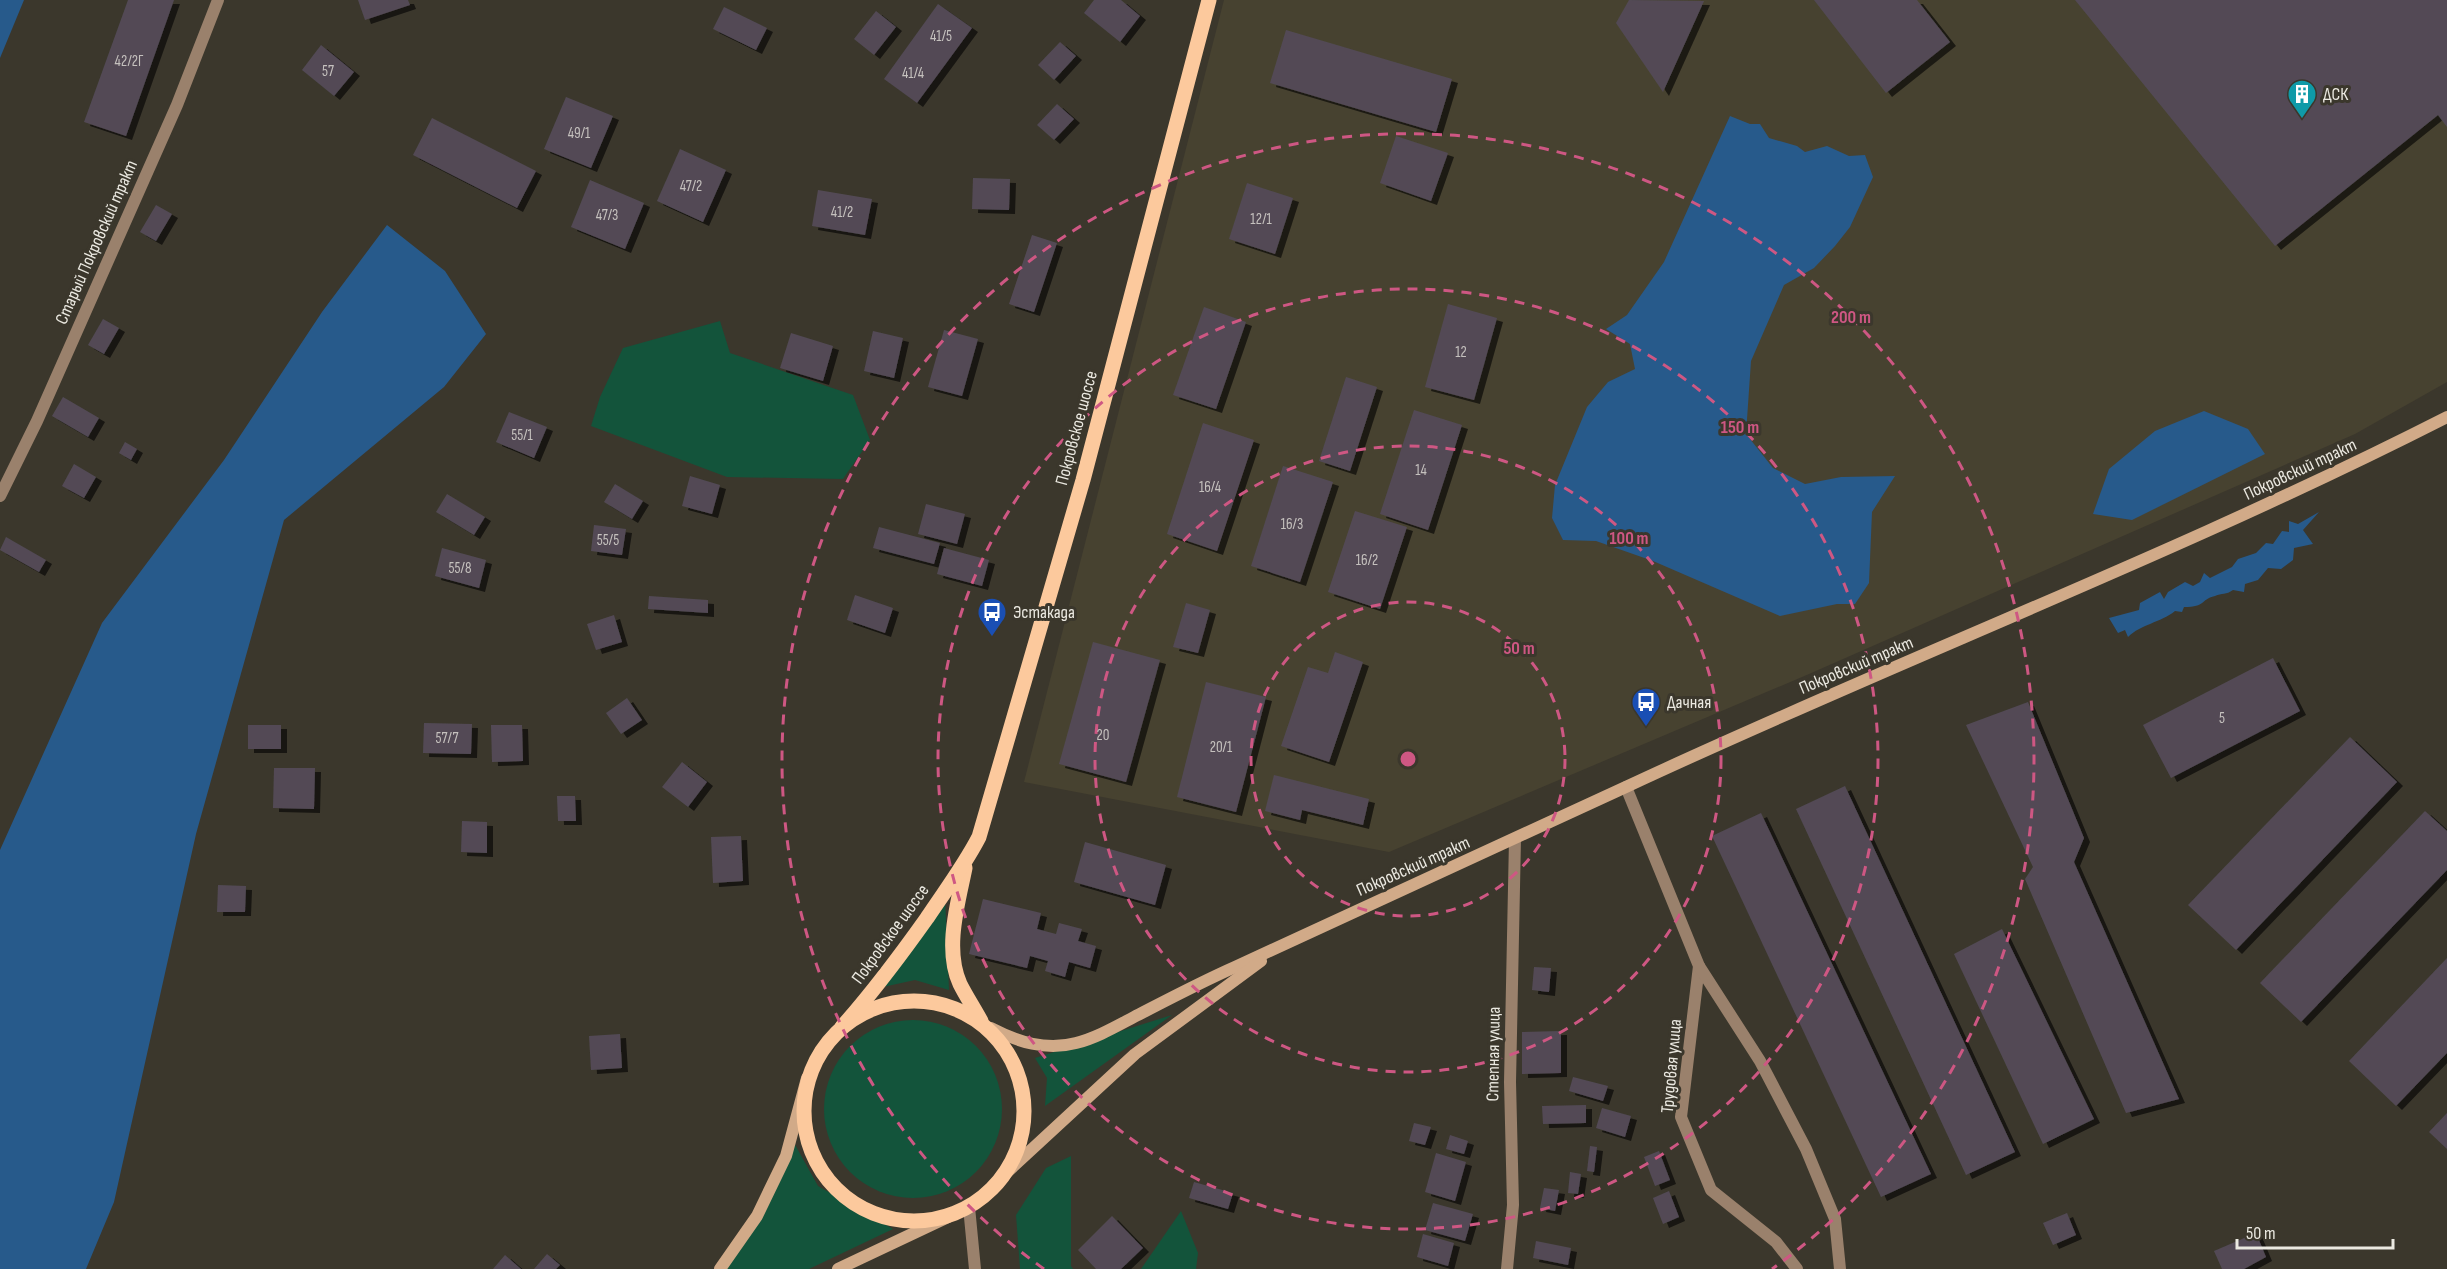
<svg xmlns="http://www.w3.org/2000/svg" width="2447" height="1269" viewBox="0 0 2447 1269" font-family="'Sofia Sans Condensed',sans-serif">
<defs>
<filter id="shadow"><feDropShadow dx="6" dy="4" stdDeviation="0" flood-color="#0009"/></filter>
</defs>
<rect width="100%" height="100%" fill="#3b372c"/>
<path fill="#474230" d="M1224,0H2447V382L2355,434L1809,674L1389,852L1024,782Z"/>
<g fill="#13543b">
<path d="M720,321L730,353L853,395L870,440L843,479L727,477L591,426L600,397L623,348Z"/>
<path d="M945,897L949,990L915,980L883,987Z"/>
<path d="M1172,1015L1045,1106L1047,1078L1035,1058Z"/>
<circle cx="913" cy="1109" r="89"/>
<path d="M793,1141L818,1186L893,1229L809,1269H723Z"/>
<path d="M1071,1156V1266L1073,1269H1020L1016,1215L1046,1168Z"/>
<path d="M1181,1211L1198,1253L1196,1269H1141Z"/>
</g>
<g fill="#275a8b">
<path d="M0,0H24L0,58Z"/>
<path d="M1730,116L1750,124H1760L1769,138L1797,146L1805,152L1827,146L1849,156L1865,155L1873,177L1850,227L1835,246L1814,268L1784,285L1751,361L1746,434L1773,468L1805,484L1841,477L1895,476L1872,512L1869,583L1855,604H1837L1780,616L1653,561L1596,541L1563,540L1552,518L1555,485L1587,407L1608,382L1635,369L1630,344L1606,329L1627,315L1664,262Z"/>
<path d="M387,225L445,271L486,334L444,387L284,520L196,834L114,1202L86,1269H0V850L102,623L224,460L322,312Z"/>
<path d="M2204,411L2248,429L2265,454L2132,520L2093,514L2109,469L2155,431Z"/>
<path d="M2319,512L2303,530L2313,544L2294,548L2293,560L2281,569L2268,568L2258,580L2245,584L2244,592L2233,590C2226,595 2222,593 2215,596C2199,600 2207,607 2184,607L2182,612L2175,611C2160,623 2141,624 2128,637L2125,630L2118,633L2109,618L2139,610L2140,603L2160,592L2164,599L2168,592L2185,582L2193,586L2200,582L2204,573L2210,578L2232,567L2238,559L2256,553L2266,543L2273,544L2282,531L2289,532V521L2298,524Z"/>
</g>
<g fill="#524a55" filter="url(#shadow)">
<path d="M128,0H174L126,136L84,122Z"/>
<path d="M358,0H408L410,5L365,20Z"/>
<path d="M1094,0H1121L1140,16L1120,42L1084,13Z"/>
<path d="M1629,0L1704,1L1663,92L1616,23Z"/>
<path d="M1814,0H1917L1950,42L1886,93Z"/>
<path d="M2075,0H2447V127L2438,115L2275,246Z"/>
<path d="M938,4L972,28L917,103L884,79Z"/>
<path d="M724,7L767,28L756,50L713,29Z"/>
<path d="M876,11L896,27L874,55L854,39Z"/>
<path d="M1286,30L1452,79L1436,132L1270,83Z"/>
<path d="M1060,42L1076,56L1054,80L1038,65Z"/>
<path d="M321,45L354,72L334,96L302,70Z"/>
<path d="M566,97L613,116L591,168L544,149Z"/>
<path d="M1057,104L1074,119L1054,140L1037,125Z"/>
<path d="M432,118L536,171L517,208L413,155Z"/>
<path d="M1396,136L1448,153L1431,201L1380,183Z"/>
<path d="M680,149L726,170L703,222L657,201Z"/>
<path d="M973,178L1010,179L1009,210L972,209Z"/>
<path d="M590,180L644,203L625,249L571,227Z"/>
<path d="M1247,183L1293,198L1275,254L1229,239Z"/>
<path d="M818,190L872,199L865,235L812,226Z"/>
<path d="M156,205L172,214L156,241L140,232Z"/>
<path d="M1032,235L1057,243L1034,312L1009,304Z"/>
<path d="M1448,304L1497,318L1474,400L1425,387Z"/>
<path d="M1204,307L1246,322L1216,409L1173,395Z"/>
<path d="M103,319L119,328L104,354L88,345Z"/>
<path d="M944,330L978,339L962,396L928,387Z"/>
<path d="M873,331L903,338L894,378L864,371Z"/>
<path d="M791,333L833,346L823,381L780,368Z"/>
<path d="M1346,377L1377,387L1350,471L1319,461Z"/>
<path d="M63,397L99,418L88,437L52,416Z"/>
<path d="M1414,410L1462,425L1428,530L1380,514Z"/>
<path d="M509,412L547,427L534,458L496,442Z"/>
<path d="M1203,423L1254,440L1217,551L1167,534Z"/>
<path d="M125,442L137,449L131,460L119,453Z"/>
<path d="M74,464L96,477L84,498L62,486Z"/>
<path d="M1283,466L1333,482L1300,582L1251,566Z"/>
<path d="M690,476L720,485L712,514L682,506Z"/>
<path d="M615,484L643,501L632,519L604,502Z"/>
<path d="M447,494L485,517L474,535L436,512Z"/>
<path d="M926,504L965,514L957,544L918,534Z"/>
<path d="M1355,511L1407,527L1380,609L1328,592Z"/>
<path d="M594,525L626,529L622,555L591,551Z"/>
<path d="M879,527L940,543L934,564L873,548Z"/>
<path d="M6,537L46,560L39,572L0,550Z"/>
<path d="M442,548L486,560L479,588L435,576Z"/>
<path d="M944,548L989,560L982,586L937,574Z"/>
<path d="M855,595L893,608L885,633L847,620Z"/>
<path d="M649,596L708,600V613L648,609Z"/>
<path d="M1186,603L1210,610L1198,653L1173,647Z"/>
<path d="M614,615L622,642L596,650L587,624Z"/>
<path d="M1093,642L1160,660L1126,782L1059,764Z"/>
<path d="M1335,652L1363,662L1329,762L1281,746L1308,667L1328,673Z"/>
<path d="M2273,658L2300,711L2171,778L2143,725Z"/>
<path d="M1206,682L1266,697L1236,812L1177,797Z"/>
<path d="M627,698L642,720L621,734L606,713Z"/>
<path d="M2028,702L2084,838L2074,862L2179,1099L2126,1113L2025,879L2033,867L1966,725Z"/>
<path d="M424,723L472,724L471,754L423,753Z"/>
<rect x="248" y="725" width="33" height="24"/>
<path d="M491,725H522L523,761L492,762Z"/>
<path d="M2350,737L2397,782L2236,950L2188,905Z"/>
<path d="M682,762L707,782L688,807L662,787Z"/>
<path d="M274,768H315L314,809L273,808Z"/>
<path d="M1274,775L1369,799L1363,825L1302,810L1300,820L1265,811Z"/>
<path d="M1845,786L2015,1152L1966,1175L1796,809Z"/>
<path d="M557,796H575L576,821H558Z"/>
<path d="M2425,811L2447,831V870L2301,1022L2260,983Z"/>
<path d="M1761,813L1931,1174L1881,1197L1712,836Z"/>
<path d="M462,821L487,822V853L461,852Z"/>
<path d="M741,836L743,881L713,883L711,837Z"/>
<path d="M1085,842L1166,865L1155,905L1074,882Z"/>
<path d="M218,885L246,886L245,912H217Z"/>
<path d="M983,899L1041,913L1037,929L1056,934L1059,923L1082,929L1078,941L1096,946L1090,968L1069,962L1065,977L1045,971L1048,961L1030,956L1027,968L969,954Z"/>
<path d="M2002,929L2094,1119L2043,1144L1954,954Z"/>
<path d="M2447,958V1053L2396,1106L2349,1061Z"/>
<path d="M1534,967L1551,968L1549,992L1532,990Z"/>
<path d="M1561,1031V1073L1522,1074V1032Z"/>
<path d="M620,1034L622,1068L591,1070L589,1036Z"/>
<path d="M1573,1077L1608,1086L1603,1101L1569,1091Z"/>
<path d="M1586,1105V1123L1543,1124L1542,1106Z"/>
<path d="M1602,1108L1631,1116L1625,1137L1596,1128Z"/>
<path d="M2447,1113V1149L2429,1132Z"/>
<path d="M1414,1123L1431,1127L1425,1145L1409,1141Z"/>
<path d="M1450,1135L1468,1141L1464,1154L1446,1149Z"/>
<path d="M1590,1146L1597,1147L1594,1172L1587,1171Z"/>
<path d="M1659,1151L1670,1180L1655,1186L1644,1157Z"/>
<path d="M1436,1153L1466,1162L1455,1201L1425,1192Z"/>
<path d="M1570,1172L1581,1174L1578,1194L1568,1193Z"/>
<path d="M1194,1182L1233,1193L1228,1209L1189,1198Z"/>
<path d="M1544,1188L1559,1190L1555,1211L1540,1208Z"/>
<path d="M1669,1191L1679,1217L1663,1224L1653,1198Z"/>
<path d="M1433,1203L1473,1214L1465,1241L1425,1230Z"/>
<path d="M2067,1213L2076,1235L2053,1245L2043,1223Z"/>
<path d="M1112,1216L1143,1248L1121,1269H1096L1078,1250Z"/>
<path d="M2256,1233L2266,1257L2244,1269H2222L2214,1251Z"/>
<path d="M1423,1234L1454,1243L1448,1266L1417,1257Z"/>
<path d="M1536,1241L1571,1248L1568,1265L1533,1258Z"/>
<path d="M547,1254L560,1265L556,1269H534Z"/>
<path d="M505,1255L521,1269H493Z"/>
</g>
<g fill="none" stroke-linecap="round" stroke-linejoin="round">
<g stroke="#9a816c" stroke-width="12">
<path d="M0,496L37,421L177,105L218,0"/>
<path d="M1626,787L1699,966L1681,1117L1711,1190L1776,1242L1797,1269"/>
<path d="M1699,966L1760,1061L1806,1149L1835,1219L1840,1269"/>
<path d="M969,1207L975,1269"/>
<path d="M1507,1269L1513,1205L1510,1082L1515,839"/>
</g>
<g stroke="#d1aa88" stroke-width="12">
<path d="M991,1028C1018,1042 1046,1051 1076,1043C1096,1038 1115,1027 1134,1017C1167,1000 1201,982 1235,967C1366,907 1497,847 1628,786C1900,659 2180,553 2447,417"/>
<path d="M1004,1175L1135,1054L1261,961"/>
<path d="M720,1269L757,1216L786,1156L807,1078"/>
<path d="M838,1269L948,1217"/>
</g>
<g stroke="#fcc99d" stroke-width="15">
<path d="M965,868C958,903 944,949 960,984C966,996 974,1008 981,1021"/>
<circle cx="914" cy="1111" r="110"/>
<path d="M842,1027C873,992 900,956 927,918C945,891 964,866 979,837L1083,480L1209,0"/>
</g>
</g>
<g fill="none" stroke="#ce5783" stroke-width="3" stroke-dasharray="10 8">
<circle cx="1408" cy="759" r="157"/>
<circle cx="1408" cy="759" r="313"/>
<circle cx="1408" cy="759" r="470"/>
<path d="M1044 1269A626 626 0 1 1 1772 1269"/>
</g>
<defs>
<g id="building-pin" transform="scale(1.5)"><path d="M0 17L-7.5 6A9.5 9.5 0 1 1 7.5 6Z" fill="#0f9aa8" stroke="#3b372c"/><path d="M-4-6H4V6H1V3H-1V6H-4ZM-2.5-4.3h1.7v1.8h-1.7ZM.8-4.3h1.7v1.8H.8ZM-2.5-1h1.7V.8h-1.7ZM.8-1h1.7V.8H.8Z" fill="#fff"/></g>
<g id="bus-pin" transform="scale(1.5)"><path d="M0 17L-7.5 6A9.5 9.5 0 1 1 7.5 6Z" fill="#1a4fb4" stroke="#3b372c"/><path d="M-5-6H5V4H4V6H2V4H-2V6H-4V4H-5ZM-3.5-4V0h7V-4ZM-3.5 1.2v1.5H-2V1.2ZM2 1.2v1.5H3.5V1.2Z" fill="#fff"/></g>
</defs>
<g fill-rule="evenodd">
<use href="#building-pin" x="2302" y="94"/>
<use href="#bus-pin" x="992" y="612"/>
<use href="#bus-pin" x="1646" y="702"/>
</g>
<g text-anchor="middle" stroke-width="6" stroke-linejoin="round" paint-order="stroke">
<g font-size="15" fill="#c5c1be">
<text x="941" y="41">41/5</text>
<text x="129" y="66">42/2Г</text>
<text x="328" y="76">57</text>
<text x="913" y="78">41/4</text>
<text x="579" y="138">49/1</text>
<text x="691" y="191">47/2</text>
<text x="842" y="217">41/2</text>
<text x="607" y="220">47/3</text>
<text x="1261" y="224">12/1</text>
<text x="1461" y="357">12</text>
<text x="522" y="440">55/1</text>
<text x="1421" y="475">14</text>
<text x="1210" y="492">16/4</text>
<text x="1292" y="529">16/3</text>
<text x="608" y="545">55/5</text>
<text x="1367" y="565">16/2</text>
<text x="460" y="573">55/8</text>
<text x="2222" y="723">5</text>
<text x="1103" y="740">20</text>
<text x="447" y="743">57/7</text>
<text x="1221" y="752">20/1</text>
</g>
<g font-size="18" fill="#ebe9e1" stroke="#3b372c" text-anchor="start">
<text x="2323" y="100">ДСК</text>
<text x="1013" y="618">Эстакада</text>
<text x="1667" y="708">Дачная</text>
</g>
<g font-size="18" fill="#ebe9e1" stroke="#3b372c">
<text transform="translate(96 242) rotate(-66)" y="6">Старый Покровский тракт</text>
<text transform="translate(1076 428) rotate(-75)" y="6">Покровское шоссе</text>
<text transform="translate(2300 469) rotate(-25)" y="6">Покровский тракт</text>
<text transform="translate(1856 665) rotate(-23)" y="6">Покровский тракт</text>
<text transform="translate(1413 866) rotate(-24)" y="6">Покровский тракт</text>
<text transform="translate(890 934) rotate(-54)" y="6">Покровское шоссе</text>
<text transform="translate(1493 1054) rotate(-89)" y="6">Степная улица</text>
<text transform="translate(1671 1066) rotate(-85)" y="6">Трудовая улица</text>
</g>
</g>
<circle cx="1408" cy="759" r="9" fill="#ce5783" stroke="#3b372c" stroke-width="3"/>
<g font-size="18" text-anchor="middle" font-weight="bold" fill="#ce5783" stroke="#3b372c" stroke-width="6" stroke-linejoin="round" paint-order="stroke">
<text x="1851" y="323">200 m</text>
<text x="1740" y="433">150 m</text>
<text x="1629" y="544">100 m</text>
<text x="1519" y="654">50 m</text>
</g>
<path d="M2237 1239v9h156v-9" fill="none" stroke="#ebe9e1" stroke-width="3"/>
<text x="2246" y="1239" font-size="18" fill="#ebe9e1" stroke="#3b372c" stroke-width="4.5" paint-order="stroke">50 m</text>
</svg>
